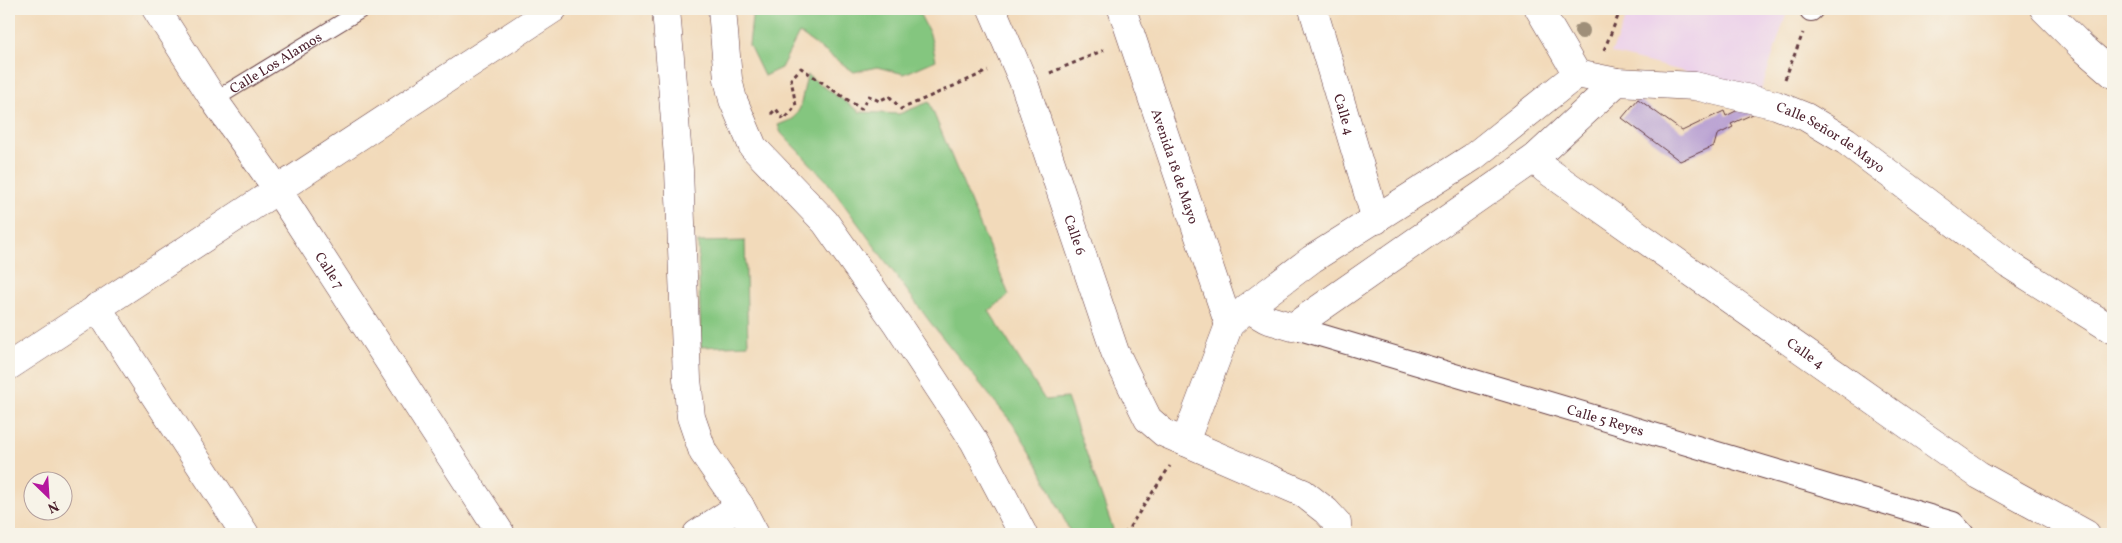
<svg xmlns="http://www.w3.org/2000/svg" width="2122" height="543" viewBox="0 0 2122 543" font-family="Vollkorn,serif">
<rect width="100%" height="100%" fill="#f7f3e8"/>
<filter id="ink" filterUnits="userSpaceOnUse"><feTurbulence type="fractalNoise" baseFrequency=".02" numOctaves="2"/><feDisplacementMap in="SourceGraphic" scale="10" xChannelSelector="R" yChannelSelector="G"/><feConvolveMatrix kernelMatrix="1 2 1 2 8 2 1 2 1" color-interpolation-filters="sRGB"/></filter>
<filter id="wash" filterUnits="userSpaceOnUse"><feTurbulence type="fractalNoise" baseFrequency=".0096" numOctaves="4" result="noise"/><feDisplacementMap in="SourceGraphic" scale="20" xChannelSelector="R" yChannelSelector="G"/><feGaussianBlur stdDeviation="1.12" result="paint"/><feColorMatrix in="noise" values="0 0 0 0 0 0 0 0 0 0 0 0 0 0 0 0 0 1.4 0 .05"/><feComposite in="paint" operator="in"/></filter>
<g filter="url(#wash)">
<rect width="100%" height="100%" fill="#f2daba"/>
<path fill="#ecd1ea" d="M1630,9H1788L1761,91L1611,53Z"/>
<g fill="#84c67f" stroke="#677255">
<path d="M753,9H917L930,34L936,60L904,74L877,67L854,72L799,33L781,68L764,76L749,45Z"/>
<path d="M807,75L860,112L899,114L929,102L1009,295L989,311L1045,400L1067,398L1113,529L1110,534H1071L1039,466L1013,424L930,322L826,180L781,133L778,125L793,119L800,108Z"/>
<path d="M745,241L748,345L701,347L698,242Z"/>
</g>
<g id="blocks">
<path fill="#b69dd1" d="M1638,99L1682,131L1724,111L1726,116L1748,105L1753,114L1731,124L1733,127L1717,135L1714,146L1680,161L1622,118Z"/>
</g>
</g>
<g filter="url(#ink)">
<use href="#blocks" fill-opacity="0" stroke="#633b40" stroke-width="1"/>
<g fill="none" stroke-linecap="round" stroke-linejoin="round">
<g stroke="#633b40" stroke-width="17">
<g id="service">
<path id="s1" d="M214,100L363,9"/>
</g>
</g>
<g stroke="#633b40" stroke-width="24">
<g id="pedestrian">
<path d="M1811,10L1812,9"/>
<path id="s2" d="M1293,327L1953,523L1963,534"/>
</g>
</g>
<g stroke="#633b40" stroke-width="29">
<g id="minor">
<path id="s3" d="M156,9L214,100L277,189L501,534"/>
<path d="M666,9L679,170L687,379L691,417L703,452L740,506L755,534"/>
<path id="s4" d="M992,9L1024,83L1115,352L1148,419L1164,433L1185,442"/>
<path id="s5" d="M1122,9L1229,325"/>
<path id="s6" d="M1313,9L1376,220"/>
<path id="s7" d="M1539,9L1577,74L1617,82L1695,86L1776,105L1806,117L1846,141L2010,265L2113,330"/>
<path d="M2044,9L2082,47L2113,74"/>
<path id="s8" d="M1535,158L1545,169L1979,475L2086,534"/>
<path d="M97,307L245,534"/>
<path d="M1247,308L1266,319L1293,327L1535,158L1617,82"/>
<path d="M697,534L740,506"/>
<path d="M1337,534V523L1326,511L1303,493L1185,442L1229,325L1247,308L1312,259L1473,157L1577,74"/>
</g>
</g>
<g stroke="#633b40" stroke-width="29">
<g id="tertiary">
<path d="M722,9L728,79L733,100L753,147L825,222L897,324L974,441L1023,534"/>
<path d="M9,366L553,9"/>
</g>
</g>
<g stroke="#633b40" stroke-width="3" stroke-dasharray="4 4" stroke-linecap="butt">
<path d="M1604,50L1621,9"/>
<path d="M1050,73L1104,50"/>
<path d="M1785,79L1803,33"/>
<path d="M771,114L776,109L784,120L796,106L791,79L801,68L861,109L869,96L879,101L889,96L901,109L988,71"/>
<path d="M1125,534L1170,466"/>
</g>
<use href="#service" stroke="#fff" stroke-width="15"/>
<use href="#pedestrian" stroke="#fff" stroke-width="22"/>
<use href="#minor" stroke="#fff" stroke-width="28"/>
<use href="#tertiary" stroke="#fff" stroke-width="28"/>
</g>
<circle fill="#9f8f79" cx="1582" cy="31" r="8"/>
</g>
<g text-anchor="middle" stroke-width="4" stroke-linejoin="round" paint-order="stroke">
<g font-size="14" fill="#4a1f2b" stroke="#f7f3e8">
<text dy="5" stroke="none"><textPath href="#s1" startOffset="72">Calle Los Alamos</textPath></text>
<text dy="5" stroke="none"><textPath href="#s6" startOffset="110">Calle 4</textPath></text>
<text dy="5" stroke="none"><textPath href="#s7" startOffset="341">Calle Señor de Mayo</textPath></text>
<text dy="5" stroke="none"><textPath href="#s5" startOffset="166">Avenida 18 de Mayo</textPath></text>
<text dy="5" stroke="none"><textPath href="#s4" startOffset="241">Calle 6</textPath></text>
<text dy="5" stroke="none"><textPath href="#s3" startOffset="314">Calle 7</textPath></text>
<text dy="5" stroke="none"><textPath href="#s8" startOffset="334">Calle 4</textPath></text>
<text dy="5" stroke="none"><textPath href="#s2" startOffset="326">Calle 5 Reyes</textPath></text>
</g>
</g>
<rect width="2122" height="543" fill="none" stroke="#f7f3e8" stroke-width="30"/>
<g transform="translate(48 496) rotate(155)"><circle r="24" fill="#f7f3e8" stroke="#b29e9c"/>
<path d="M0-4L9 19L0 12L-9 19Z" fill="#b5179e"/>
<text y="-8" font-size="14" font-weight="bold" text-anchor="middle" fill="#4a1f2b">N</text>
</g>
</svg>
